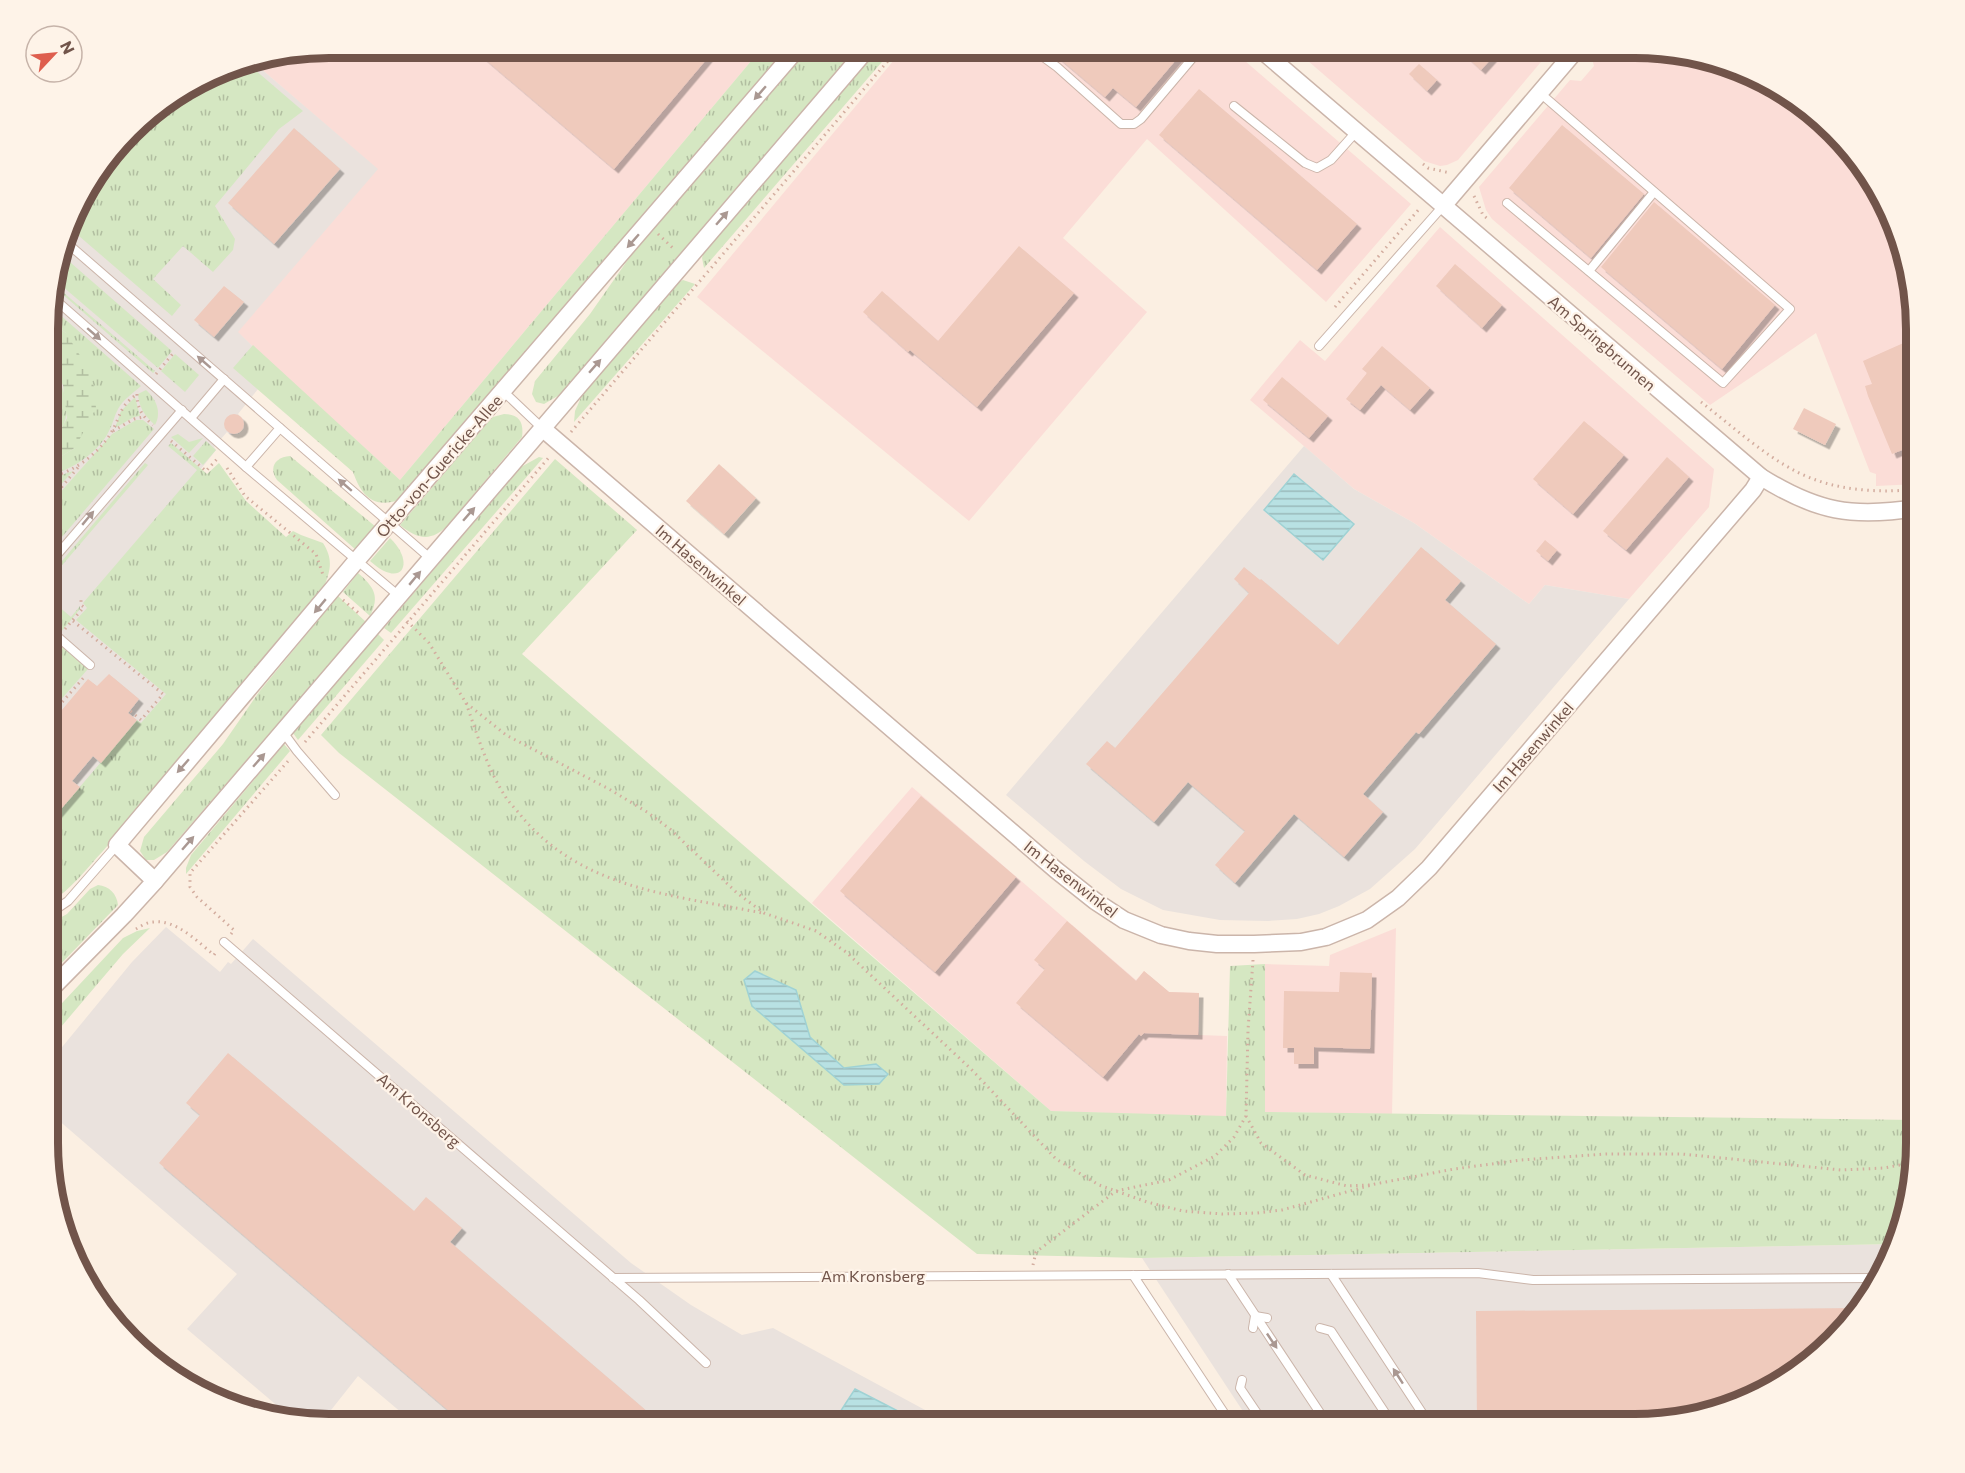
<svg xmlns="http://www.w3.org/2000/svg" width="1965" height="1473" viewBox="0 0 1965 1473" font-family="Commissioner,sans-serif">
<defs>
<pattern id="grass-tufts" width="24" height="20" patternUnits="userSpaceOnUse" patternTransform="scale(1.5)"><rect width="24" height="20" fill="#d5e7c2"/><path d="M3 7l-1-3M5 7V3M7 7l1-3M15 17l-1-3M17 17v-4M19 17l1-3" fill="none" stroke="#b1bea0"/></pattern>
<pattern id="wetland-marsh" width="20" height="14" patternUnits="userSpaceOnUse" patternTransform="scale(1.5)"><rect width="20" height="14" fill="#d5e7c2"/><path d="M1 5h8M5 5V1M11 12h8M15 12V8" fill="none" stroke="#b1bea0"/></pattern>
<pattern id="water-rules" width="6" height="5" patternUnits="userSpaceOnUse" patternTransform="scale(1.5)"><rect width="6" height="5" fill="#b8e1e3"/><path d="M0 2.5h6" fill="none" stroke="#9ab9ba"/></pattern>
<filter id="shadow"><feDropShadow dx="4.5" dy="4.5" stdDeviation="0" flood-color="#0004"/></filter>
</defs>
<rect width="100%" height="100%" fill="#fbefe2"/>
<g fill="#fbddd7">
<path d="M330,48H762L400,480L237,332L377,169L252,61Z"/>
<path d="M904,48H1230L1411,204L1326,302L1147,139L1063,238L1147,312L969,521L697,297Z"/>
<path d="M1293,48L1552,49L1458,160L1447,165L1440,166L1424,161Z"/>
<path d="M1597,49H1653L1743,69L1785,95L1840,142L1888,205L1917,329V484L1876,486V474L1870,472L1816,333L1710,405L1492,219L1486,210L1479,187L1570,80L1581,81L1594,66L1591,55Z"/>
<path d="M1440,227L1714,469L1709,507L1629,599L1545,585L1529,604L1414,523L1354,489L1250,400L1300,340L1325,361Z"/>
<path d="M912,787L1136,980L1144,971L1169,992L1199,993V1035L1227,1036L1226,1117L1051,1111L812,903Z"/>
<path d="M1396,928L1392,1114L1265,1112V964L1329,966L1330,955Z"/>
</g>
<g fill="#eae2dd">
<path d="M252,61L378,169L238,332L275,368L238,414L244,420V428L238,434L230,435L227,432L214,447L216,450L201,469L316,569L49,881L50,293L86,189L144,118L239,63Z"/>
<path d="M1304,446L1354,489L1414,523L1529,604L1545,585L1629,599L1415,849L1370,889L1339,906L1319,914L1297,919L1268,921L1220,920L1163,910L1121,889L1084,861L1006,795Z"/>
<path d="M166,927L220,972L228,962L231,964L253,939L631,1263L691,1305L742,1335L773,1328L940,1418L947,1425L415,1424L358,1376L320,1424L294,1420L187,1329L237,1274L49,1112V1063L132,962Z"/>
<path d="M1897,1244L1895,1251L1847,1329L1760,1396L1635,1425H1252L1142,1258Z"/>
</g>
<g fill="url(#grass-tufts)" fill-rule="evenodd">
<path d="M762,48H788L399,500C373,509 361,495 353,472L233,368L253,345L400,480Z"/>
<path d="M808,48H857L563,393L544,404L536,402L532,394L535,381L590,314L634,251Z"/>
<path d="M879,48H894L704,268L702,258L704,251Z"/>
<path d="M246,62L303,111L279,129L215,206L235,239L233,250L213,272L183,246L153,279L181,305L172,316L72,230L86,189L144,118L239,63Z"/>
<path d="M63,256L172,351L158,368L55,280Z"/>
<path d="M683,280L695,284L574,422L575,411L583,393L677,283Z"/>
<path d="M53,284L64,293L155,371L153,373L53,286Z"/>
<path d="M50,306L141,386C133,393 123,400 118,409C114,416 113,424 109,431C99,452 72,470 50,475V463L75,448L66,333L50,322Z"/>
<path d="M175,354L199,375L185,392L161,371Z"/>
<path d="M50,365C66,389 78,420 50,440Z"/>
<path d="M146,390C156,399 162,412 155,425C145,416 139,408 138,394Z"/>
<path d="M135,397L140,416L134,417L115,428L121,411Z"/>
<path d="M504,414C519,414 524,422 522,437L449,524C432,542 418,540 400,525L488,422L493,417Z"/>
<path d="M136,420H143L154,429L50,551V504L112,434Z"/>
<path d="M178,434L189,442L203,438L189,453L171,437Z"/>
<path d="M206,441L216,450L203,465L193,456Z"/>
<path d="M171,443L207,474L219,463L246,501L286,537L293,531L301,535L323,543C333,559 331,569 324,587L103,851C86,869 71,890 49,903V823L137,720L141,723L166,694L76,620L87,608L83,603L197,470L168,446Z"/>
<path d="M290,456L376,527L356,550L277,480C268,467 276,457 290,456Z"/>
<path d="M539,457L543,458L391,633L384,628L521,467Z"/>
<path d="M555,459L637,530L522,654L1051,1111L1226,1116L1230,966L1265,964V1112L1916,1120V1162L1897,1244L1142,1258L977,1254L339,753L321,735ZM796,990L810,1037L844,1068V1085L752,1006Z"/>
<path d="M145,463L148,465L58,570L56,568Z"/>
<path d="M73,471L50,497V479Z"/>
<path d="M390,538C416,563 402,590 370,561Z"/>
<path d="M358,573C374,587 380,596 370,616L343,592Z"/>
<path d="M338,596L366,622L167,852L154,860H146L140,851L144,837L223,744L259,692Z"/>
<path d="M50,599L71,617L80,606V609L61,632L50,623Z"/>
<path d="M378,634L384,640L298,740L293,733Z"/>
<path d="M50,636L88,669L57,704L50,698Z"/>
<path d="M284,744L290,751L186,874V868L191,855Z"/>
<path d="M98,885C109,886 117,894 118,905L49,976V924L67,914L90,889Z"/>
<path d="M150,928L123,954L49,1041V1017L123,938L137,931Z"/>
</g>
<path fill="url(#wetland-marsh)" d="M50,322L66,333L89,370L94,387L96,408L75,448L50,463V440L59,433L67,418L63,385L50,365Z"/>
<g fill="url(#water-rules)" stroke="#9fd2d4" stroke-width="1.5">
<path d="M1294,474L1354,524L1323,560L1264,510Z"/>
<path d="M755,971L796,990L810,1037L844,1068L876,1064L888,1074L879,1084L844,1085L752,1006L744,980Z"/>
<path d="M855,1389L925,1425H859L840,1412Z"/>
</g>
<g fill="#efcabc" filter="url(#shadow)">
<path d="M472,48H716L614,169Z"/>
<path d="M1047,48H1186L1136,107L1113,88L1105,97Z"/>
<path d="M1457,48L1500,49L1481,70Z"/>
<path d="M1419,64L1437,80L1427,91L1409,74Z"/>
<path d="M1199,89L1357,224L1317,270L1159,135Z"/>
<path d="M1562,125L1644,194L1591,258L1509,188Z"/>
<path d="M294,128L340,169L274,244L228,203Z"/>
<path d="M1654,202L1775,305L1722,369L1601,267Z"/>
<path d="M1019,246L1074,293L977,407L910,350L908,352L863,312L882,291L938,341Z"/>
<path d="M1455,264L1502,305L1482,328L1436,286Z"/>
<path d="M224,286L244,302L214,337L194,320Z"/>
<path d="M1917,337V444L1892,454L1868,396L1865,386L1872,384L1863,361Z"/>
<path d="M1382,346L1430,388L1410,410L1381,385L1360,410L1346,399L1367,373L1362,369Z"/>
<path d="M1282,377L1328,416L1309,438L1263,400Z"/>
<path d="M1804,408L1836,424L1825,445L1793,429Z"/>
<circle cx="234" cy="424" r="10"/>
<path d="M1584,421L1624,455L1573,514L1533,479Z"/>
<path d="M1667,457L1689,477L1626,550L1603,531Z"/>
<path d="M719,464L756,498L724,534L686,501Z"/>
<path d="M1545,540L1557,550L1548,561L1536,551Z"/>
<path d="M1421,547L1461,581L1445,600L1496,644L1419,734L1416,732L1363,794L1383,812L1344,857L1294,814L1235,883L1215,865L1245,831L1188,782L1154,822L1086,764L1107,741L1115,748L1249,593L1234,579L1244,567L1260,580L1261,579L1338,645Z"/>
<path d="M109,674L139,699L128,713L137,720L101,763L93,756L72,781L80,787L49,823L50,711L56,717L88,679L97,686Z"/>
<path d="M921,796L1016,877L935,972L840,891Z"/>
<path d="M1067,921L1136,981L1144,971L1169,992L1199,993L1198,1035L1144,1033L1141,1036L1139,1034L1103,1077L1016,1003L1045,969L1034,960Z"/>
<path d="M1340,972L1372,973L1370,1049L1314,1047V1064H1294V1048H1283L1284,991L1339,992Z"/>
<path d="M228,1053L414,1211L426,1197L462,1228L450,1242L663,1425L464,1424L159,1163L200,1115L186,1103Z"/>
<path d="M1860,1308L1847,1329L1760,1396L1635,1425H1477L1476,1311Z"/>
</g>
<g fill="none" stroke-linecap="round" stroke-linejoin="round">
<g stroke="#cbb5aa" stroke-width="10">
<g id="service">
<path d="M1031,48L1057,67L1121,124H1134L1141,119L1201,48"/>
<path d="M1234,106L1305,163L1317,168L1331,160L1356,132"/>
<path d="M1507,203L1723,383L1790,309L1540,93"/>
<path d="M67,243L431,559"/>
<path d="M1589,271L1654,192"/>
<path d="M50,295L246,467L399,596"/>
<path d="M1319,346L1443,206"/>
<path d="M503,391L542,428"/>
<path d="M191,418L224,379"/>
<path d="M246,467L280,428"/>
<path d="M50,563L182,410"/>
<path d="M50,630L90,665"/>
<path d="M283,732L297,751L335,795"/>
<path d="M49,914L68,901L117,845"/>
<path d="M224,942L639,1300L706,1363"/>
<path d="M1228,1274L1328,1425"/>
<path d="M1331,1274L1430,1425"/>
<path d="M1133,1275L1232,1425"/>
<path d="M613,1278L1478,1273L1533,1280L1879,1278"/>
<path d="M1253,1328L1255,1316L1267,1318"/>
<path d="M1320,1328L1331,1331L1393,1425"/>
<path d="M1242,1380L1240,1388L1265,1425"/>
</g>
</g>
<g stroke="#cbb5aa" stroke-width="19">
<g id="minor">
<path d="M1259,48L1761,477C1817,512 1852,518 1917,508"/>
<path d="M1443,206L1577,49"/>
<path d="M542,428L1056,870L1095,901L1124,920L1161,935L1189,941L1217,944H1254L1301,942L1326,937L1367,920L1398,898L1429,868L1753,490L1761,477"/>
<path d="M155,881L117,845L357,560L798,48"/>
<path d="M49,991L124,915L155,881L868,48"/>
</g>
</g>
<g stroke="#d3ad9f" stroke-width="3" stroke-dasharray="1.5 4.5" stroke-linecap="butt">
<path d="M1423,164L1428,168L1450,173"/>
<path d="M1474,196L1483,215L1489,220"/>
<path d="M658,234L675,250"/>
<path d="M1335,307L1420,208"/>
<path d="M156,374L175,351"/>
<path d="M137,394C137,408 142,416 153,425"/>
<path d="M1701,402C1735,428 1775,466 1816,480C1846,491 1886,493 1917,489"/>
<path d="M113,431L134,419L143,417"/>
<path d="M571,432L899,48"/>
<path d="M171,441L206,471L217,459"/>
<path d="M227,468L245,496L316,554L323,575"/>
<path d="M50,477C74,472 98,454 111,433C122,414 118,408 137,394"/>
<path d="M50,501L80,465"/>
<path d="M343,600L361,615"/>
<path d="M73,621L163,694L141,720L128,709"/>
<path d="M407,621L429,643L466,703L506,735L609,789L647,812L670,829L737,893L764,913L816,931L846,952L971,1069L1056,1159L1099,1185L1116,1191L1147,1202L1183,1211L1222,1214L1257,1213L1282,1210L1375,1184L1454,1169L1521,1160L1606,1154H1682L1841,1170L1884,1168L1916,1162"/>
<path d="M65,629L84,607L81,605V600"/>
<path d="M50,701L57,708L86,675"/>
<path d="M466,703C477,734 487,768 505,796C509,803 517,810 522,817C584,890 674,895 762,913"/>
<path d="M305,742L551,455"/>
<path d="M136,929C141,926 147,922 153,922C176,919 198,942 214,955L217,951"/>
<path d="M231,934L234,930L197,897L190,887V873L289,760"/>
<path d="M1253,960L1248,1030L1246,1116L1261,1143L1305,1175L1347,1186L1371,1185"/>
<path d="M1033,1265L1036,1252L1116,1191L1169,1180L1215,1156L1234,1137L1246,1116"/>
</g>
<use href="#service" stroke="#fff" stroke-width="8"/>
<use href="#minor" stroke="#fff" stroke-width="16"/>
</g>
<defs><path id="oneway-solid" d="M-6-.8H1V-3.2L6.5 0L1 3.2V.8H-6Z" transform="scale(1.5)"/></defs>
<g fill="#aa9892">
<use href="#oneway-solid" transform="translate(760 93) rotate(131)"/>
<use href="#oneway-solid" transform="translate(722 218) rotate(-49)"/>
<use href="#oneway-solid" transform="translate(633 241) rotate(131)"/>
<use href="#oneway-solid" transform="translate(94 334) rotate(41)"/>
<use href="#oneway-solid" transform="translate(204 362) rotate(-139)"/>
<use href="#oneway-solid" transform="translate(595 366) rotate(-49)"/>
<use href="#oneway-solid" transform="translate(345 485) rotate(-139)"/>
<use href="#oneway-solid" transform="translate(469 514) rotate(-49)"/>
<use href="#oneway-solid" transform="translate(88 518) rotate(-50)"/>
<use href="#oneway-solid" transform="translate(415 578) rotate(-50)"/>
<use href="#oneway-solid" transform="translate(320 606) rotate(130)"/>
<use href="#oneway-solid" transform="translate(259 760) rotate(-49)"/>
<use href="#oneway-solid" transform="translate(183 766) rotate(131)"/>
<use href="#oneway-solid" transform="translate(188 843) rotate(-49)"/>
<use href="#oneway-solid" transform="translate(1272 1341) rotate(56)"/>
<use href="#oneway-solid" transform="translate(1398 1376) rotate(-123)"/>
</g>
<g text-anchor="middle" stroke-width="4.5" stroke-linejoin="round" paint-order="stroke">
<g font-size="16" fill="#71544a" stroke="#fef3e8">
<text transform="translate(1602 343) rotate(41)" y="6">Am Springbrunnen</text>
<text transform="translate(439 466) rotate(-49)" y="6">Otto-von-Guericke-Allee</text>
<text transform="translate(701 565) rotate(41)" y="6">Im Hasenwinkel</text>
<text transform="translate(1533 747) rotate(-49)" y="6">Im Hasenwinkel</text>
<text transform="translate(1071 879) rotate(38)" y="6">Im Hasenwinkel</text>
<text transform="translate(419 1110) rotate(41)" y="6">Am Kronsberg</text>
<text x="873" y="1282">Am Kronsberg</text>
</g>
</g>
<path d="M0 0H1965V1473H0ZM329 58H1635A271 271 0 0 1 1906 329V1143A271 271 0 0 1 1635 1414H329A271 271 0 0 1 58 1143V329A271 271 0 0 1 329 58Z" fill="#fef3e8" fill-rule="evenodd"/>
<path fill="none" stroke="#71544a" stroke-width="8" d="M329 58H1635A271 271 0 0 1 1906 329V1143A271 271 0 0 1 1635 1414H329A271 271 0 0 1 58 1143V329A271 271 0 0 1 329 58Z"/>
<g transform="translate(54 54) rotate(64)"><circle r="28" fill="#fef3e8" stroke="#c6b3a9" stroke-width="1.5"/>
<path d="M0-4.5L10 22L0 15L-10 22Z" fill="#de5e4e"/>
<text y="-9" font-size="16" font-weight="bold" text-anchor="middle" fill="#71544a">N</text>
</g>
</svg>
